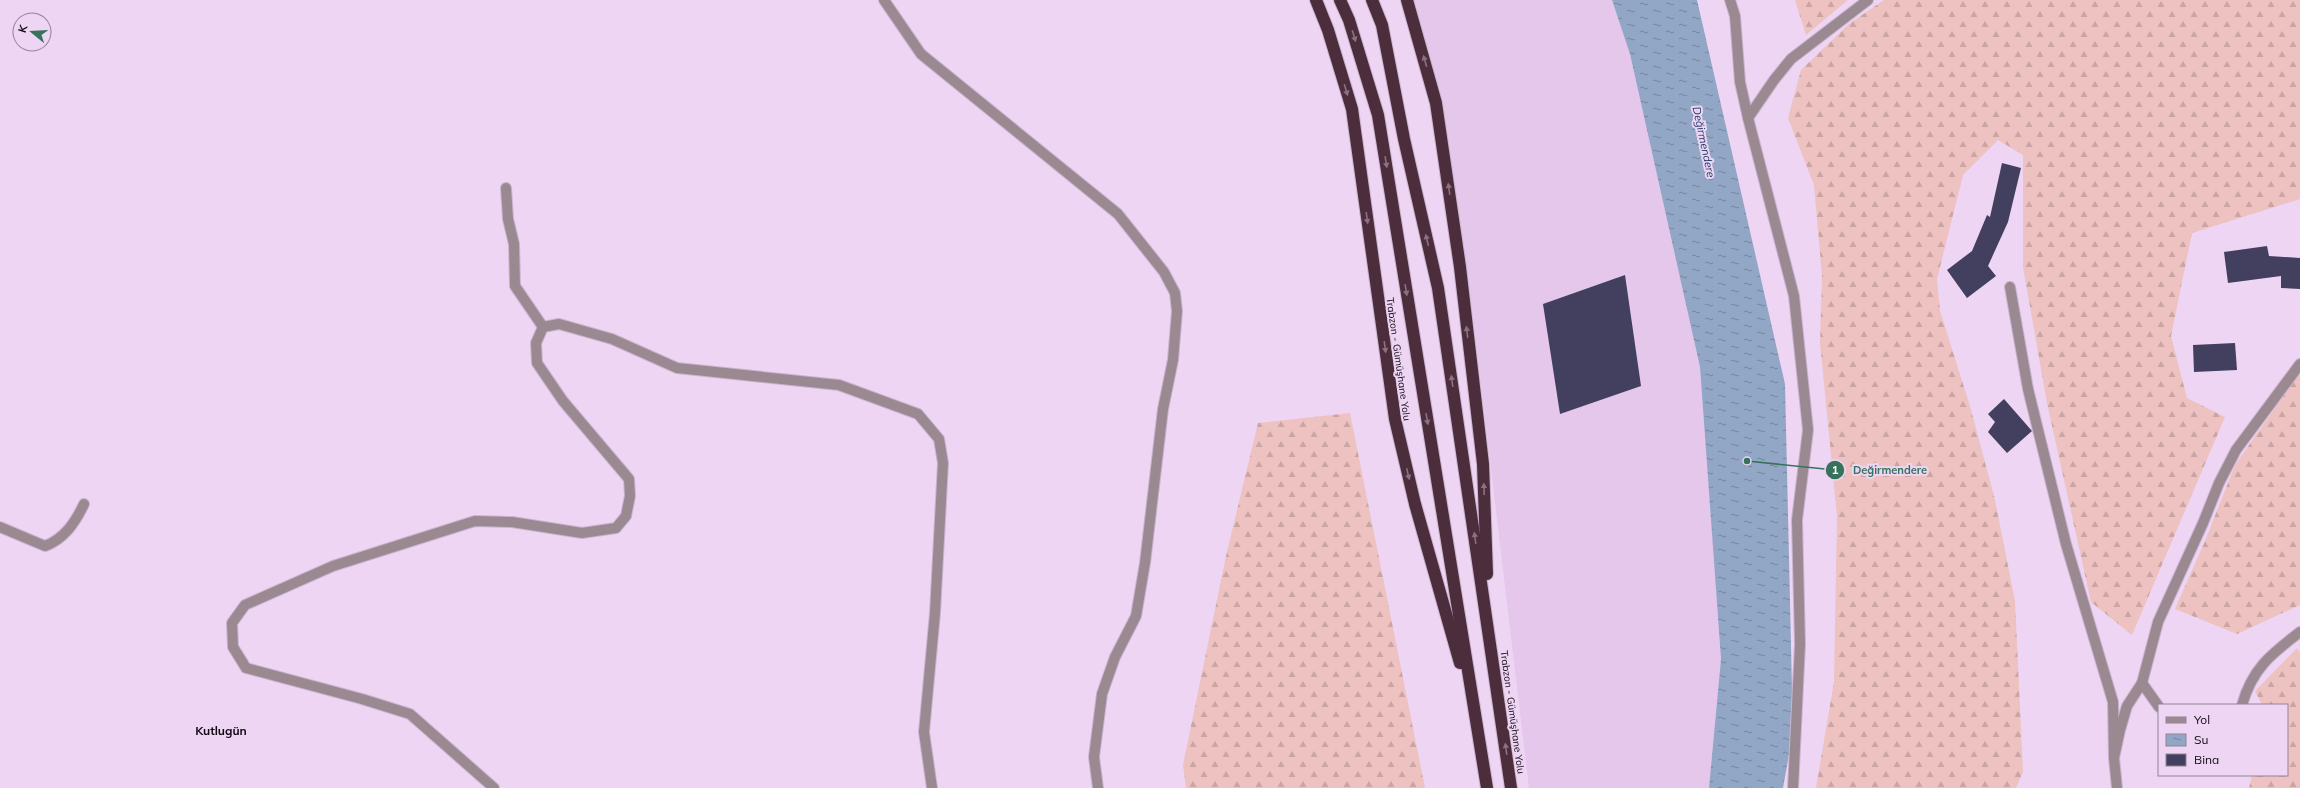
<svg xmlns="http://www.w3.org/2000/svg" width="2300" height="788" viewBox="0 0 2300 788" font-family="Mulish,sans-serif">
<defs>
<pattern id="forest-firs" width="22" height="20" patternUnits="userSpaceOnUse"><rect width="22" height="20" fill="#edc2c0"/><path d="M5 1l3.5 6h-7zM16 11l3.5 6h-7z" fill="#caa5a4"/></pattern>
<pattern id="water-ripples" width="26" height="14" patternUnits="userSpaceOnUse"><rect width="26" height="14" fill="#92a6c5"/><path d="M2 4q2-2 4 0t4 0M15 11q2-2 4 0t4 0" fill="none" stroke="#76859f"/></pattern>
</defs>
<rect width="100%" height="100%" fill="#edd5f3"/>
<path fill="#e4c7eb" d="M1413,0H1612L1630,54L1700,367L1721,659L1709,788H1529L1473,317L1452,168Z"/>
<g fill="url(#forest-firs)">
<path d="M1795,0H1848L1806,35Z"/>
<path d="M1884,0H2300V199L2192,233L2171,336L2187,398L2225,417L2132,635L2091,602L2047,403L2023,267V155L1998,140L1963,175L1937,279L1940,311L1970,406L1995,500L2015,601L2023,772L2016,788H1816L1834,682L1837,516L1820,343L1822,276L1814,185L1788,118L1801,70L1850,23Z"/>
<path d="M2300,372V605L2237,634L2175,609L2205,541L2235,465Z"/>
<path d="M1350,413L1425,788H1186L1183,765L1226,556L1258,423Z"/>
<path d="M2297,648L2300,652V788H2249L2252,775H2287V705H2262L2255,691Z"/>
</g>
<path fill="url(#water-ripples)" d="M1612,0H1697L1785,384L1793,732L1783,788H1709L1721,659L1700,367L1630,54Z"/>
<g fill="#433f5e">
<path d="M2002,163L2021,168L2008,222L1988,266L1996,276L1967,298L1947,270L1972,251L1987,215L1990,217Z"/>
<path d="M2267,246L2269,256L2300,258V289L2281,288V276L2228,283L2224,252Z"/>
<path d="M1625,275L1641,386L1560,414L1543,304Z"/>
<path d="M2235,343L2237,370L2194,372L2193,345Z"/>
<path d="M2004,399L2032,431L2007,453L1988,432L1995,422L1988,414Z"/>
</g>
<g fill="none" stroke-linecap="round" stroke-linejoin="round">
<g stroke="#cab4cf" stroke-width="12">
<g id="minor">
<path d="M884,0L921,54L1118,214L1164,272L1175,293L1177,311L1173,360L1163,409L1145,563L1136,616L1115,657L1102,694L1094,757L1098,788"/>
<path d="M1730,0L1735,16L1740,82L1748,118"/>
<path d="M506,188L508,219L514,244L515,286L543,327"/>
<path d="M2010,287L2028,389L2066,544L2113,702L2114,758"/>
<path d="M0,527L45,546C64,539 75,523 84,504"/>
<path d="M2142,683L2159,707"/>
<path d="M2242,705C2252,669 2271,654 2300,632"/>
<path d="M494,788L410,714L362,699L246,668L233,647L232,623L245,605L333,566L475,521L512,522L582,533L616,528L626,516L630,496L629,479L563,401L537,363L536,343L543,327L559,324L612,339L677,368L839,385L918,414L939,439L943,463L935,613L924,732L932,788"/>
<path d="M1793,788L1800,644L1797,520L1808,430L1794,296L1748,118L1774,80L1791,59L1868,0"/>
<path d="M2117,788L2114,758L2120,730L2127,706L2142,683L2158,622L2203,523L2219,483L2236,450L2300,364"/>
</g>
</g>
<g stroke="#cab4cf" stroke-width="14">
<g id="highway">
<path d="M1316,0L1328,30L1352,109L1395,419L1415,504L1460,663"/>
<path d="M1340,0L1349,20L1378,115L1487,788"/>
<path d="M1372,0L1382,25L1404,139L1438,288L1511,788"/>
<path d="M1407,0L1436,103L1460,267L1483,464L1487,574"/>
</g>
</g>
<use href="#minor" stroke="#9a8991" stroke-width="10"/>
<use href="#highway" stroke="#4c2d3b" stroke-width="12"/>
</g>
<defs><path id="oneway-solid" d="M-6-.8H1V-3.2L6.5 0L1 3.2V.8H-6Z"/></defs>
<g fill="#8c7085">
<use href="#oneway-solid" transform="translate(1354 36) rotate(73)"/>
<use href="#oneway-solid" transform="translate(1425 61) rotate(-106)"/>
<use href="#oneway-solid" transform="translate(1346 90) rotate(74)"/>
<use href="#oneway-solid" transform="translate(1386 162) rotate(81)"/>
<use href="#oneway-solid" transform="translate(1449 189) rotate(-98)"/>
<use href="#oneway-solid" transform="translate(1367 218) rotate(82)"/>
<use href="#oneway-solid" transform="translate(1427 240) rotate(-103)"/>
<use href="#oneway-solid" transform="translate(1406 290) rotate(81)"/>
<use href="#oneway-solid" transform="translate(1467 332) rotate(-97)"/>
<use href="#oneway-solid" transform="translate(1385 347) rotate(82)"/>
<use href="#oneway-solid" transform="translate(1452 381) rotate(-98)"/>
<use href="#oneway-solid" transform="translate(1427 419) rotate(81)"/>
<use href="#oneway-solid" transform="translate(1408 474) rotate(77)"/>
<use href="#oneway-solid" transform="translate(1484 489) rotate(-92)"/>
<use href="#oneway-solid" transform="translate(1475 538) rotate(-98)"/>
<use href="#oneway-solid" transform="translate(1506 749) rotate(-98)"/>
</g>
<g text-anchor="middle" stroke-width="4" stroke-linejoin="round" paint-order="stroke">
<g font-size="10" fill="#110913" stroke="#edd5f3">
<text transform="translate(1399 359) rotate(82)" y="4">Trabzon - Gümüşhane Yolu</text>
<text transform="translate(1513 712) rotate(82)" y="4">Trabzon - Gümüşhane Yolu</text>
</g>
<g font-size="11" font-style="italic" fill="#1e3963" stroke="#edd5f3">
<text transform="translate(1704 142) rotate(78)" y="4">Değirmendere</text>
</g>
<g font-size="12" font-weight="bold" fill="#110913" stroke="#edd5f3">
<text x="221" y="735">Kutlugün</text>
</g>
</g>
<path fill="none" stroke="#36725c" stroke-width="1.5" d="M1747 461L1835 470"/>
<g fill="#36725c" stroke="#edd5f3" stroke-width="1.5">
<circle cx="1747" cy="461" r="4"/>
<circle cx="1835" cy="470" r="10"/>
</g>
<g font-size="12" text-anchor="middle" font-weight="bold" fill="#fff">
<text x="1835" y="474">1</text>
</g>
<g font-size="11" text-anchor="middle" font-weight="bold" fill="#36725c" stroke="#edd5f3" stroke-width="4" stroke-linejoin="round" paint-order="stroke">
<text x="1890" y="474">Değirmendere</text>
</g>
<rect x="2158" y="704" width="130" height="72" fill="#edd5f3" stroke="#958399"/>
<rect x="2166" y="717" width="20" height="6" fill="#9a8991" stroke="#958399"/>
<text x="2194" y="724" font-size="12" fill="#110913">Yol</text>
<rect x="2166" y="734" width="20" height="12" fill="url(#water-ripples)" stroke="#958399"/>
<text x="2194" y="744" font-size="12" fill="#110913">Su</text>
<rect x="2166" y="754" width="20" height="12" fill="#433f5e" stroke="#958399"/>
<text x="2194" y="764" font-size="12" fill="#110913">Bina</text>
<g transform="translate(32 32) rotate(288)"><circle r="19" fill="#edd5f3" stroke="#958399"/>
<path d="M0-3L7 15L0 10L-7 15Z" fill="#36725c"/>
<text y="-6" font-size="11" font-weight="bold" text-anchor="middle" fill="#110913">K</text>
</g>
</svg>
